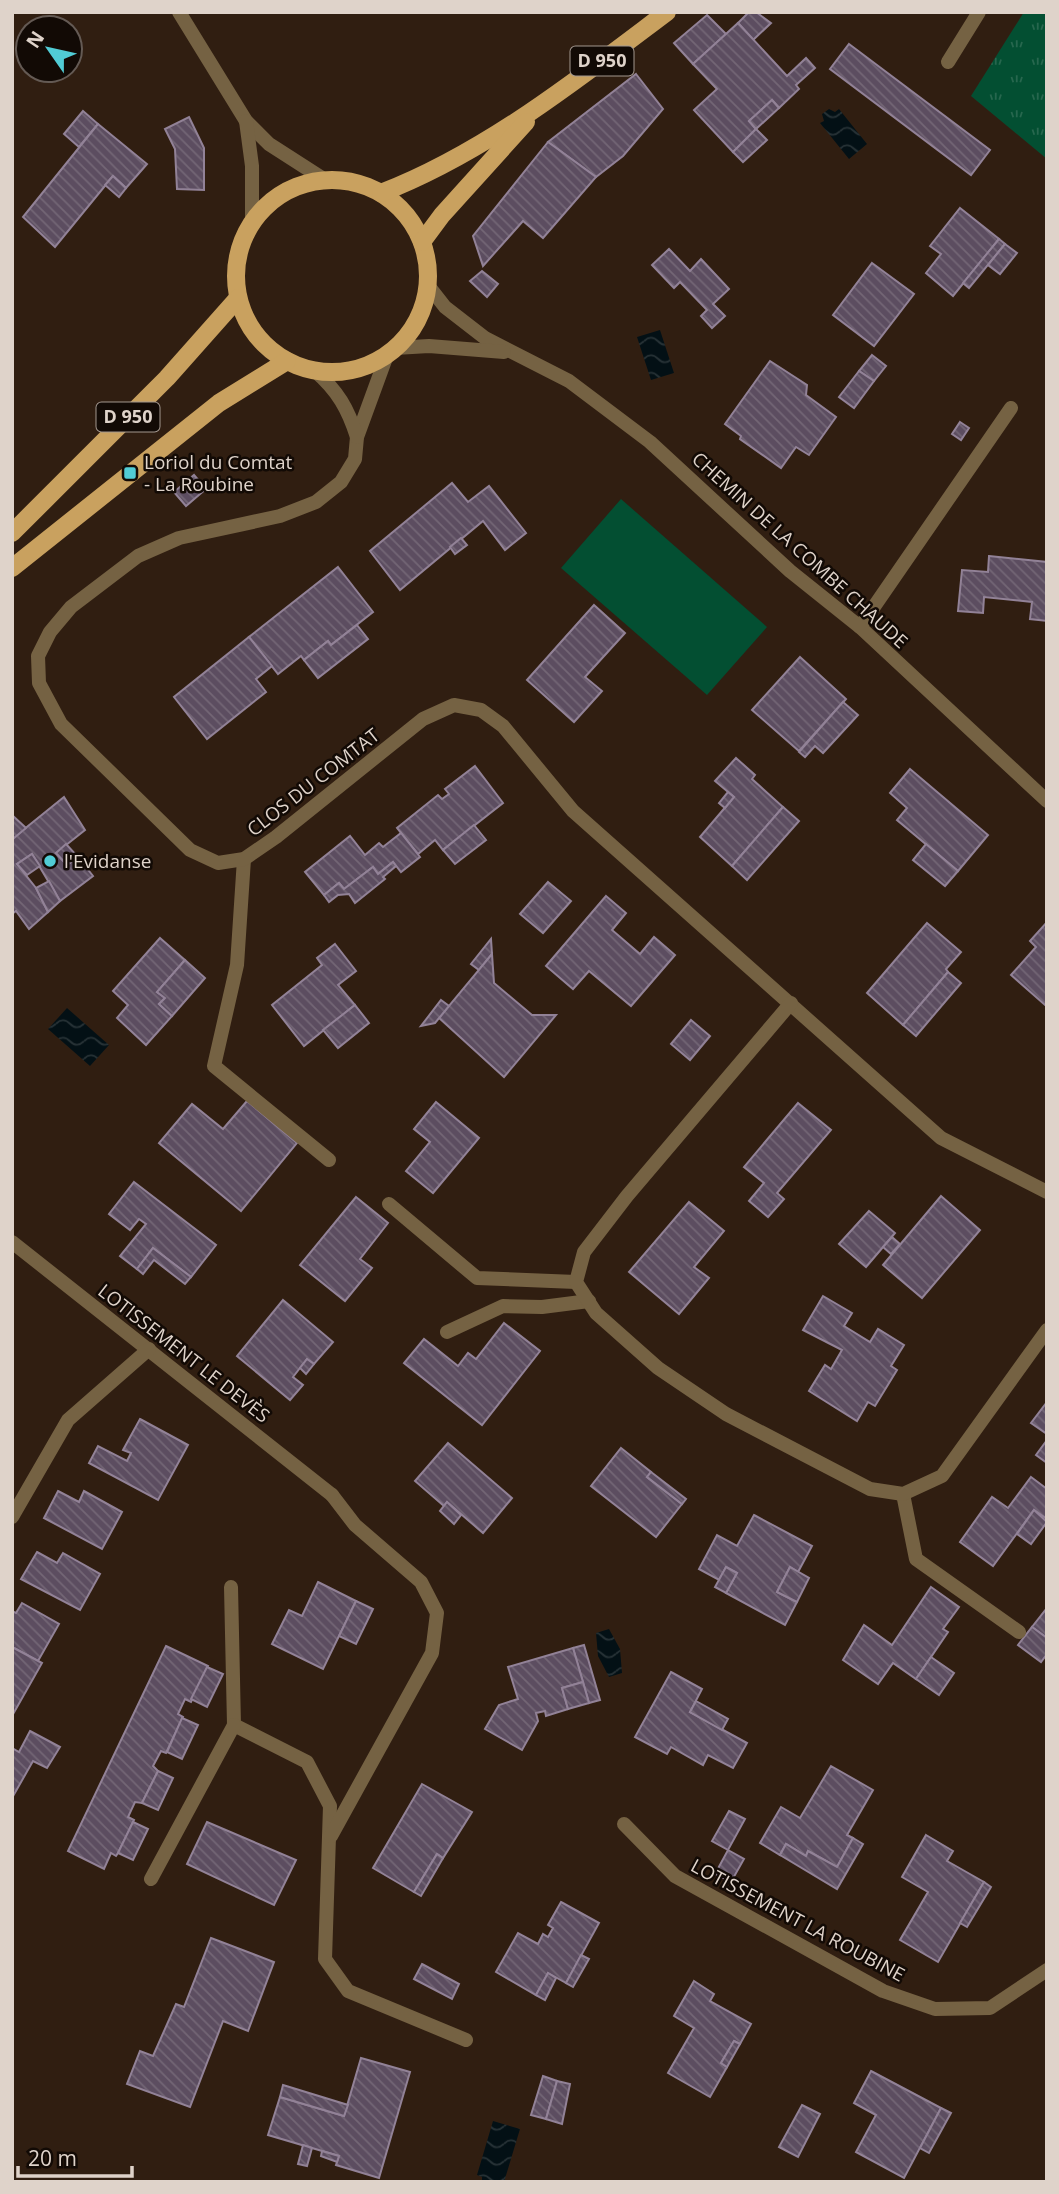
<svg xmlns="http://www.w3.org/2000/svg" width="1059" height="2194" viewBox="0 0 1059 2194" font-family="'Open Sans',sans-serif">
<defs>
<pattern id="grass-tufts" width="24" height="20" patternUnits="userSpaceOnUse" patternTransform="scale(1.75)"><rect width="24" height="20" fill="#034f32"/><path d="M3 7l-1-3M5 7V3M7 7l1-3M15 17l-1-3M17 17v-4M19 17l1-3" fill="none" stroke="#27674e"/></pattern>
<pattern id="water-waves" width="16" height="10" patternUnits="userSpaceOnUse" patternTransform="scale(1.75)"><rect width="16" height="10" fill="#031015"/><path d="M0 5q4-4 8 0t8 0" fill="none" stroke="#273236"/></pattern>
<pattern id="building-back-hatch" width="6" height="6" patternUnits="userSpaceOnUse" patternTransform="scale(1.75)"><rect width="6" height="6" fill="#5c4d60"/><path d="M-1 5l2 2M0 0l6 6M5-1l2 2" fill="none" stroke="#736675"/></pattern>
</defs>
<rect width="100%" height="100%" fill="#301e11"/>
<path fill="url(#grass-tufts)" d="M1024,12H1047V159L971,96Z"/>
<path fill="#034f32" d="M621,499L767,627L707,695L561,568Z"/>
<g fill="url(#water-waves)">
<path d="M829,109L835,112L839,109L867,144L849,159L820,123L824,121L822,114Z"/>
<path d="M660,330L674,373L651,380L637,337Z"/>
<path d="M67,1008L109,1045L90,1066L48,1029Z"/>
<path d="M609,1629L620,1649L622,1673L609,1677L598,1656L596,1633Z"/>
<path d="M493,2121L520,2129L504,2182H482V2177L477,2175Z"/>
</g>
<g fill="url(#building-back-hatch)" stroke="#928297" stroke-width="2">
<path d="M749,12H756L771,23L753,40L738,23Z"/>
<path d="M707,15L726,34L693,64L674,43Z"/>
<path d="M738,23L787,76L806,58L815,68L796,85L799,89L779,108L772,100L749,121L756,129L733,152L694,110L717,89L693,64Z"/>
<path d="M849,44L990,150L971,175L830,69Z"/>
<path d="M636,74L663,109L623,156L596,177L548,142Z"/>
<path d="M772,100L779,108L756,129L749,121Z"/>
<path d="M83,111L98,124L79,147L64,134Z"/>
<path d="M189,117L204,148V190L177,189L175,149L165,129Z"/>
<path d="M98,124L147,164L126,188L113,176L55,247L23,217Z"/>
<path d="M756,129L767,140L743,162L733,152Z"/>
<path d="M548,142L596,177L543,238L523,221L483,266L473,236Z"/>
<path d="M113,176L126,188L119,197L105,185Z"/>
<path d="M960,208L999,239L953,296L926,273L941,254L930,246Z"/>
<path d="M999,239L1005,244L969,288L963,283Z"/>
<path d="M1005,244L1017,253L1000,274L988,265Z"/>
<path d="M669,249L690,271L701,259L729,289L713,304L725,316L712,328L701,316L707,310L680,282L674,288L652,265Z"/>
<path d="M872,263L914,294L874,346L833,315Z"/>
<path d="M482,271L498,284L487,297L470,281Z"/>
<path d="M872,355L886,366L874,381L859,371Z"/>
<path d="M770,361L807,385L806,395L836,417L809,455L796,447L781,468L740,439L741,436L725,424Z"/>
<path d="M859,371L874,381L854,408L839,397Z"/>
<path d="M960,422L969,428L961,440L952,434Z"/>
<path d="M194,475L206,489L186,506L174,492Z"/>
<path d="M452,483L468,502L489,486L526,533L505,550L483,521L400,590L370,551Z"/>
<path d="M461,538L467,545L455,554L450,547Z"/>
<path d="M989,556L1047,562V621L1030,619L1032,602L984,597L983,613L958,611L962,570L988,572Z"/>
<path d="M338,567L373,612L331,645L328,641L304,660L301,656L278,674L249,637Z"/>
<path d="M594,605L625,633L585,677L602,691L574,722L527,680Z"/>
<path d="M357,625L368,639L318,678L304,660L328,641L331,645Z"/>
<path d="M249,637L272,666L256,679L266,692L207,739L174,697Z"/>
<path d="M800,657L846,699L799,751L752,710Z"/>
<path d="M843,702L858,715L823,753L815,746L805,757L799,752Z"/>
<path d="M736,758L755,775L752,779L783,807L732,866L700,837L734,797L715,781Z"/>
<path d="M475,766L503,803L443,850L435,840L418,854L397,828L438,795L442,799L449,794L445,789Z"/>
<path d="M910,769L988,835L958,871L897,820L907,808L890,793Z"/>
<path d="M728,792L734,797L725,808L719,803Z"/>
<path d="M64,797L85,830L56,853L67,865L78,857L93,876L60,901L32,854L17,864L36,888L48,912L29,929L16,911L12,914V839Z"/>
<path d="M783,807L799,821L747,880L732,866Z"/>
<path d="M12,815L26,828L14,838L12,837Z"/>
<path d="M474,825L486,840L455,864L443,850Z"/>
<path d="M401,833L420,857L401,872L393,862L378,874L373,867L344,889L339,883L324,895L305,872L350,836L365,855L379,843L383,847Z"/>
<path d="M66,844L78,857L67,865L56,853Z"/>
<path d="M926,844L958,871L945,886L913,860Z"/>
<path d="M32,854L40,866L27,875L17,864Z"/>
<path d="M393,862L396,866L383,877L385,879L355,903L349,894L338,895L329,902L324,895L339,883L344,889L373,867L378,874Z"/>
<path d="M49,881L60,901L48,912L36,888Z"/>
<path d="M548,882L571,901L543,933L520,914Z"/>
<path d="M606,896L626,913L612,930L640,954L654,937L675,955L631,1006L589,971L573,989L546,966Z"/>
<path d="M1047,922V1003L1045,1005L1011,975L1036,947L1030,941Z"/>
<path d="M927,923L961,952L946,969L948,972L903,1025L867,993Z"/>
<path d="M160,938L185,960L157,992L165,998L159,1004L172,1016L146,1045L117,1018L128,1005L113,991Z"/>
<path d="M491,939L492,954L479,970L471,964Z"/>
<path d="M335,944L356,971L338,985L355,1005L304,1046L272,1005L322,965L317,958Z"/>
<path d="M492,954L494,983L532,1015H556L504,1077L439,1018Z"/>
<path d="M185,960L205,978L172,1016L159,1004L165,998L157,992Z"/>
<path d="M948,972L961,983L916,1036L903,1025Z"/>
<path d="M441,1000L449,1006L435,1023L421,1026Z"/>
<path d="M355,1005L369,1023L338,1048L323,1030Z"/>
<path d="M691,1020L710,1036L690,1060L671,1044Z"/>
<path d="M247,1101L297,1143L241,1211L159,1143L192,1104L223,1129Z"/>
<path d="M436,1102L479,1138L433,1193L406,1171L430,1142L414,1129Z"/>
<path d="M798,1103L831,1130L777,1193L784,1199L768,1217L749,1201L764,1183L744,1167Z"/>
<path d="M134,1182L216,1245L191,1277L153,1248L137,1269L120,1256L146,1224L139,1219L130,1230L109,1214Z"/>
<path d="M941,1196L980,1230L922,1298L883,1265Z"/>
<path d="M356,1197L388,1223L360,1259L372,1268L345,1301L300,1265Z"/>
<path d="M689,1202L724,1231L694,1267L709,1278L679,1314L629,1272Z"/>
<path d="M869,1211L895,1233L866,1267L839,1244Z"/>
<path d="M892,1237L900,1244L891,1254L883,1247Z"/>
<path d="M153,1248L191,1277L185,1284L154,1260L143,1274L137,1269Z"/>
<path d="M823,1296L852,1313L844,1326L870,1342L878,1329L904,1345L891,1366L897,1370L875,1406L868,1402L857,1421L809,1391L825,1365L831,1369L842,1350L803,1330Z"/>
<path d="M283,1300L333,1342L314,1364L307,1359L293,1377L303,1385L290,1400L237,1356Z"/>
<path d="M504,1323L540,1351L482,1425L404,1363L424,1339L458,1366L468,1353L476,1359Z"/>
<path d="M307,1359L314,1364L306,1374L300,1368Z"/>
<path d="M1047,1402V1434L1031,1423Z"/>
<path d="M140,1419L188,1445L158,1500L89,1463L98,1446L127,1461L131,1453L123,1450Z"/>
<path d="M1047,1440V1463L1036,1455Z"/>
<path d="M448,1443L512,1498L483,1533L447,1502L444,1506L415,1481Z"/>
<path d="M621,1448L651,1472L647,1477L682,1504L656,1537L591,1486Z"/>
<path d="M651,1472L686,1499L682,1504L647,1477Z"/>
<path d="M1031,1477L1047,1489V1519L1034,1510L993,1566L960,1542L992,1497L1008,1508Z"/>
<path d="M58,1491L79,1502L84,1491L122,1512L102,1549L44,1518Z"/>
<path d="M447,1502L461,1515L454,1524L440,1511Z"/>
<path d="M1034,1510L1047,1522L1031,1544L1017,1534Z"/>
<path d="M754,1515L812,1546L798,1572L790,1567L777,1592L797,1602L785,1625L726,1593L737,1573L726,1567L719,1580L699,1569L717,1535L737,1546Z"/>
<path d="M37,1552L57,1563L63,1553L100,1574L80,1610L21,1579Z"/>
<path d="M726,1567L737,1573L726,1593L715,1587Z"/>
<path d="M790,1567L809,1578L797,1602L777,1592Z"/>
<path d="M318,1582L356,1601L323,1669L272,1644L289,1610L302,1616Z"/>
<path d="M931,1587L959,1607L943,1629L948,1632L916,1679L893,1663L878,1684L843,1660L864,1625L892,1645Z"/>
<path d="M356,1601L373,1609L356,1644L339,1636Z"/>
<path d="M22,1603L59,1624L38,1661L12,1647V1611L16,1613Z"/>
<path d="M1047,1608V1638L1032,1627Z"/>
<path d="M1032,1627L1047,1638V1654L1041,1662L1018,1645Z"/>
<path d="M584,1645L600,1700L589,1703L573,1648Z"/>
<path d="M166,1646L208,1666L191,1702L185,1699L178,1714L183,1717L166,1753L161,1751L153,1766L158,1771L142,1803L135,1802L128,1817L134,1820L118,1853L116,1856L111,1853L104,1869L68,1851Z"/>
<path d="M12,1647L42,1663L12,1716Z"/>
<path d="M573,1648L583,1682L562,1688L568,1709L546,1716L545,1711L536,1713L538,1721L522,1750L485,1729L499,1705L518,1699L508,1667Z"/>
<path d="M931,1657L954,1673L939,1695L916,1679Z"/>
<path d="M207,1667L223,1674L207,1707L191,1699Z"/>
<path d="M671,1672L702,1689L690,1712L747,1743L733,1768L708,1755L703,1765L671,1747L667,1754L635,1737Z"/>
<path d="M583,1682L589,1703L568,1709L562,1688Z"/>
<path d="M696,1701L728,1719L722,1730L690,1712Z"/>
<path d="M182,1718L198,1725L182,1759L167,1752Z"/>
<path d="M30,1731L60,1747L47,1768L33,1761L12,1798V1748L19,1752Z"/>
<path d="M831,1766L873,1790L847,1835L853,1838L837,1867L808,1851L806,1856L786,1844L780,1855L760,1843L781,1807L800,1818Z"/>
<path d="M158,1771L173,1778L158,1810L142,1803Z"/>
<path d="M422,1784L472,1812L443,1858L437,1854L414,1892L373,1868Z"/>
<path d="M729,1811L745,1819L728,1850L712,1841Z"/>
<path d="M133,1822L148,1829L133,1860L118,1853Z"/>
<path d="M207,1822L296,1860L274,1905L187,1864Z"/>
<path d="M926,1835L953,1851L947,1861L984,1882L938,1962L900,1940L928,1892L902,1877Z"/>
<path d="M853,1838L863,1844L837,1889L780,1855L786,1844L806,1856L808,1851L837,1867Z"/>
<path d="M728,1850L744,1859L731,1882L715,1874Z"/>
<path d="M437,1854L443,1858L421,1896L414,1892Z"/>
<path d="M984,1882L991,1887L967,1927L960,1923Z"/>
<path d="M561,1902L599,1923L566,1983L548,1973L536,1995L496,1972L518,1933L538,1944L543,1934L548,1937L553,1928L548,1925Z"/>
<path d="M211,1938L274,1962L248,2031L223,2021L190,2107L127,2084L140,2051L153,2056L176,2004L184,2007Z"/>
<path d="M581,1955L589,1959L573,1987L566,1983Z"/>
<path d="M422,1964L459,1984L452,1999L414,1979Z"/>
<path d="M548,1973L556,1978L545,2000L536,1995Z"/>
<path d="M694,1981L714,1994L710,2001L751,2024L740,2044L734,2041L721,2063L727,2067L710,2097L668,2073L694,2028L674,2016Z"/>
<path d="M734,2041L740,2044L727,2067L721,2063Z"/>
<path d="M361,2058L410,2072L379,2178L336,2165L339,2156L268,2135L280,2097L344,2116Z"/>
<path d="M871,2071L941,2108L904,2178L856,2152L876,2115L854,2103Z"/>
<path d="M543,2076L557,2081L546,2119L531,2115Z"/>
<path d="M557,2081L570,2084L562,2124L546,2119Z"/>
<path d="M283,2085L348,2105L344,2116L280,2097Z"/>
<path d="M802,2105L820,2114L798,2157L779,2147Z"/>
<path d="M941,2108L951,2113L929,2153L920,2148Z"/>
<path d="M303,2145L312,2148L307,2166L298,2164Z"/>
<path d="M322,2151L339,2156L337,2162L321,2156Z"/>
</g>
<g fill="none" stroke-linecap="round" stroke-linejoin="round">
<g stroke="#756243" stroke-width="14">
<path d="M948,62L979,12"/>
<path d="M860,627L1011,408"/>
<path d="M244,859L237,965L214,1066L329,1160"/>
<path d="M389,1204L477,1278L576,1282"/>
<path d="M447,1332L503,1306L542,1307L589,1301"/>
<path d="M903,1494L916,1559L1019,1632"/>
<path d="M231,1587L234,1725L307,1762L330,1806L325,1959L348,1991L466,2040"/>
<path d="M331,1836L432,1653L437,1613L421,1582L355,1525L332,1495"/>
<path d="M151,1879L234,1725"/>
</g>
<g stroke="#756243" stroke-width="14">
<path d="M179,12L246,121L269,144L325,180"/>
<path d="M246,121L252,166V222"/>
<path d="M427,284L445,307L485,338L569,381L650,442L790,571L860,627L1047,801"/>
<path d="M395,348L429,346L504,352"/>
<path d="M387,355L357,437L355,459L341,482L316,502L280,516L179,538L138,556L71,607L50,632L38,656L39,683L61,724L190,850L218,863L244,859L276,837L423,719L454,705L481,710L503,726L573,811L941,1138L1047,1192"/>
<path d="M315,371C338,391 348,409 357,437"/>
<path d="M791,1003L627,1196L584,1252L576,1282L596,1313L658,1368L726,1414L870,1489L903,1494L942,1476L1047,1330"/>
<path d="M12,1242L332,1495"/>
<path d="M12,1517L68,1420L149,1349"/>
<path d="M624,1824L675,1876L883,1991L935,2009L990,2008L1047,1970"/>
</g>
<g stroke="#c9a15f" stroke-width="18">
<circle cx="332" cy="276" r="96"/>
<path d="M381,193C485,153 578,79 667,12"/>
<path d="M422,242L442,215L526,122"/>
<path d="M12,533L167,378L238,298"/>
<path d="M12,568L219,403L287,361"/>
</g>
</g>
<g fill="#51ccd5" stroke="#120a05" stroke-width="2.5">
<rect x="123" y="466" width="14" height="14" rx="3.5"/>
<circle cx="50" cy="861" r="7"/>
</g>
<g text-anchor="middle" stroke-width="5" stroke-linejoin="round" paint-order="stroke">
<g fill="#120a05" stroke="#a2978f" stroke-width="2">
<rect x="570.5" y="46.5" width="63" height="29" rx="5"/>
<rect x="96.5" y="402.5" width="63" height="29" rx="5"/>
</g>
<g font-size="18" font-weight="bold" fill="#dfd3ca">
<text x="602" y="67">D 950</text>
<text x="128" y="423">D 950</text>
</g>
<g font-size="19" fill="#dfd3ca" stroke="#120a05" text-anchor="start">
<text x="144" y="469">Loriol du Comtat<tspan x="144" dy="22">- La Roubine</tspan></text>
<text x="64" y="868">l'Evidanse</text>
</g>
<g font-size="19" fill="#dfd3ca" stroke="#120a05">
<text transform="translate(800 550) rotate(42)" y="7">CHEMIN DE LA COMBE CHAUDE</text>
<text transform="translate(313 782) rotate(-38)" y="7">CLOS DU COMTAT</text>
<text transform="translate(184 1353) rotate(38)" y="7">LOTISSEMENT LE DEVÈS</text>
<text transform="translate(798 1920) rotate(28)" y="7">LOTISSEMENT LA ROUBINE</text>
</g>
</g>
<rect width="1059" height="2194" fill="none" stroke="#dfd3ca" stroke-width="28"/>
<g transform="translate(49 49) rotate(304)"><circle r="33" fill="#120a05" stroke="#645a54" stroke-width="2"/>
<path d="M0-5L12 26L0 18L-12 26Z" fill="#51ccd5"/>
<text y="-10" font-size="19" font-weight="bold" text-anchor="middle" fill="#dfd3ca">N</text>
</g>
<path d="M18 2166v10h114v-10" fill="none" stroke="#dfd3ca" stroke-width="3.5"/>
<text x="28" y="2166" font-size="21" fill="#dfd3ca" stroke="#120a05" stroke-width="5" paint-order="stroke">20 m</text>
</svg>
